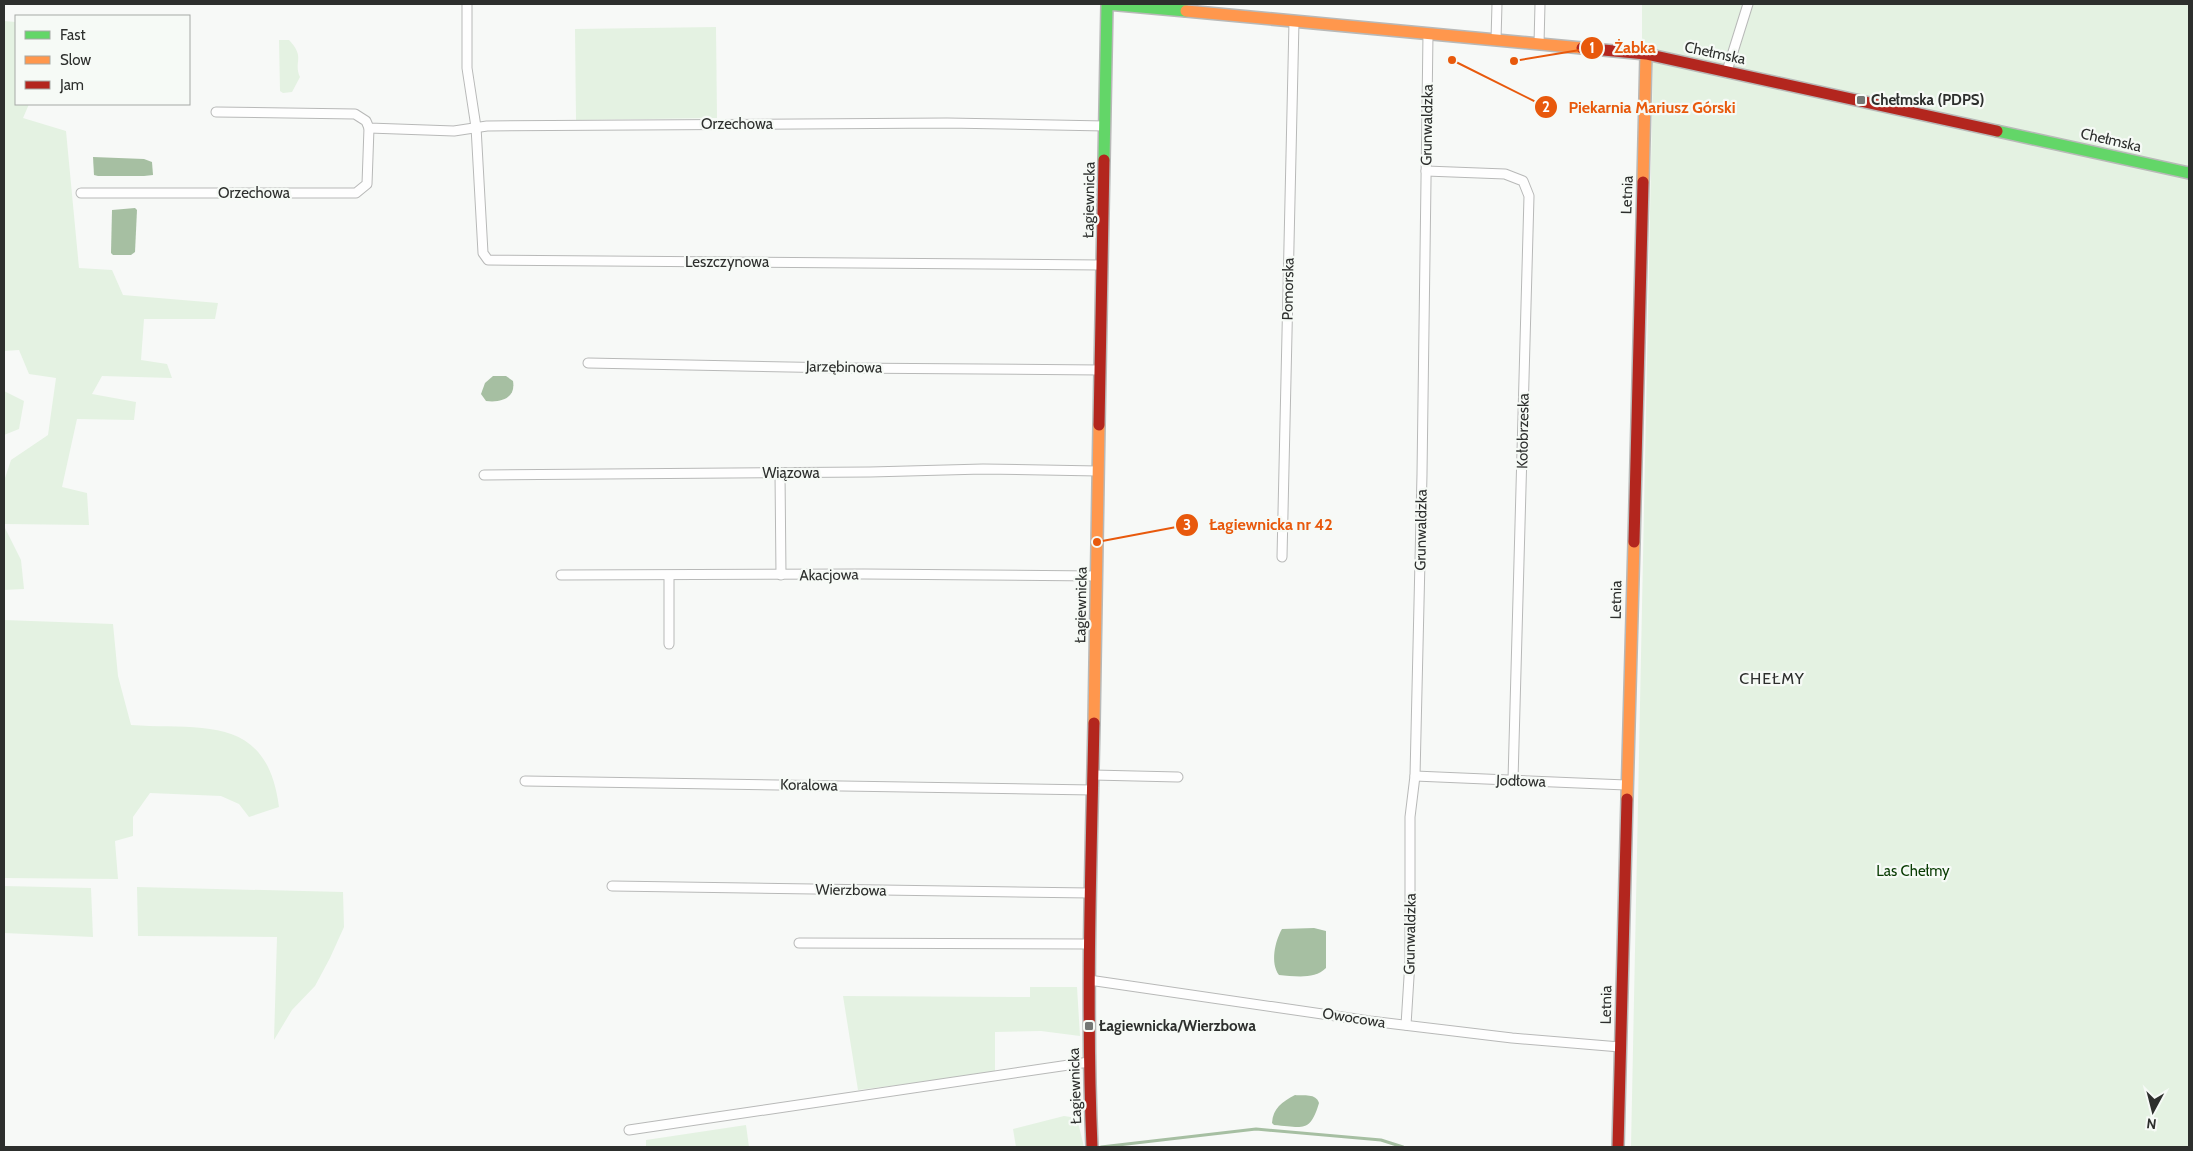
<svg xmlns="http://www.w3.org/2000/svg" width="2193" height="1151" viewBox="0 0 2193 1151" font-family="Cabin,sans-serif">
<rect width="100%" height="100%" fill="#f7f9f7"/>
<g fill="#e4f2e2">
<path d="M1642,4H2189V1147H1631L1653,66L1642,42Z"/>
<path d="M4,21L16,22V104H29L23,118L66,131L79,268L112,270L123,295L218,303L215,319H144L141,360L167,364L172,378L102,376L92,394L136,402L134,420L77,419L62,487L87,493L89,525L4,524V481L11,460L48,435L56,378L29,374L19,350L4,351Z"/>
<path d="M716,27L717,118L576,120L575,29Z"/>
<path d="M279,40H289C306,58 293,61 300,77L292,92L283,93L280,91Z"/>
<path d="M4,391L24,401L19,429L4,435Z"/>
<path d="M4,526L21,560L24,589L4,590Z"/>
<path d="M4,620L113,624L118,676L131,725C202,730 267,713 279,807L249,817L239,804L221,796L150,793L133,817V836L115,841L118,879L4,878Z"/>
<path d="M4,886L91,888L93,937L4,933Z"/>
<path d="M137,887L343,892L344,927L330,958L315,986L292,1010L274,1040L277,937L138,936Z"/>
<path d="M1030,987H1077L1080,1036L1041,1031L995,1032V1073L858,1090L843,996L1030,997Z"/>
<path d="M1064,1116L1077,1118L1084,1147H1016L1013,1129Z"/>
<path d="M746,1125L749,1147H646V1140Z"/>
</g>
<g fill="#a6bfa2">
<path d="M93,157L144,159L152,162L153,175L144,176H98L94,175Z"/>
<path d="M135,208L137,210L135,252L131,255H113L111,253L112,210Z"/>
<path d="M493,376H506L513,381C516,398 501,403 486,401L481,394L485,383Z"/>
<path d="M1314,928L1326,931V968C1314,980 1294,976 1279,975C1270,963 1275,941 1282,929Z"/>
<path d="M1295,1095C1304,1096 1316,1093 1319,1103C1310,1134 1302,1127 1274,1125L1272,1123C1273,1108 1282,1102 1295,1095Z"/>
</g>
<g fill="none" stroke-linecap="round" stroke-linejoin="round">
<path stroke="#a6bfa2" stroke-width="3" d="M1101,1147L1256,1129L1381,1140L1403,1147"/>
<g stroke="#b8b9b8" stroke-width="11">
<g id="street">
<path d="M467,4V68L476,127L483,253L488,260L1102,265"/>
<path d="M1496,40L1497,4"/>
<path d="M1539,44L1540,4"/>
<path d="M1727,71L1748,4"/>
<path d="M216,112L355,114L366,121L369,128L454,131L487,126L947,123L1105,126"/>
<path d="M1426,171L1505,174L1523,181L1529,196L1513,780"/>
<path d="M81,193H356L367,184L369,128"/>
<path d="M588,363L842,368L1100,370"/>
<path d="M780,473L781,575"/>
<path d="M484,475L870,472L983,469L1098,471"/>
<path d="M1282,557L1294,21"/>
<path d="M561,575L864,574L1097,576"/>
<path d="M669,644V576"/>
<path d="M1093,775L1178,777"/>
<path d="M1415,776L1626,785"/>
<path d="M525,781L1093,790"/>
<path d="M612,886L1090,893"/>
<path d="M799,943L1090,944"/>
<path d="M1089,980L1370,1021L1512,1038L1620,1047"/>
<path d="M1406,1025L1410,961V817L1415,776L1422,474L1428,34"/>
<path d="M629,1130L1089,1062"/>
</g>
</g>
<g stroke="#b8b9b8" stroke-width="14">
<g id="fast">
<path d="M1997,131L2189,173"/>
<path d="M1104,160L1107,4L1186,11"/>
</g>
</g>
<g stroke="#b8b9b8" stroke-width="14">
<g id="slow">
<path d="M1186,11L1582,48"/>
<path d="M1643,182L1646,54"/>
<path d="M1094,723L1099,425"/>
<path d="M1627,799L1634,542"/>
</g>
</g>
<g stroke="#b8b9b8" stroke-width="14">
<g id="jam">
<path d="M1582,48L1646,54L1997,131"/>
<path d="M1099,425L1104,160"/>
<path d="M1634,542L1643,182"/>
<path d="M1092,1147C1086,1006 1091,864 1094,723"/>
<path d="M1618,1147L1627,799"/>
</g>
</g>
<use href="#street" stroke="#fefefe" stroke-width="9"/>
<use href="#fast" stroke="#63d668" stroke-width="11"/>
<use href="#slow" stroke="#ff974d" stroke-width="11"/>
<use href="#jam" stroke="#b3261e" stroke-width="11"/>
</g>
<g fill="#747674" stroke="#f6faf6" stroke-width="2">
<rect x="1856" y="95" width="10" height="10" rx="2.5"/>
<rect x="1084" y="1021" width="10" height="10" rx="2.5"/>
</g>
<g text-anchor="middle" stroke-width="4.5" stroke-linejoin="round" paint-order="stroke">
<g font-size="15" fill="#2d2f2d" stroke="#f6faf6">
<text transform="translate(1715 53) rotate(12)" y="5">Chełmska</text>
<text x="737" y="129">Orzechowa</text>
<text transform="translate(1427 125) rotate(-89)" y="5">Grunwaldzka</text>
<text transform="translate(2111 140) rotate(13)" y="5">Chełmska</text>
<text x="254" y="198">Orzechowa</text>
<text transform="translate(1627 195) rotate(-88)" y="5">Letnia</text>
<text transform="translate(1089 200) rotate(-89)" y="5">Łagiewnicka</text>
<text x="727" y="267">Leszczynowa</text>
<text transform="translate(1288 289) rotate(-89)" y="5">Pomorska</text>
<text transform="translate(844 367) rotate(1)" y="5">Jarzębinowa</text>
<text transform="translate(1523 431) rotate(-89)" y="5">Kołobrzeska</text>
<text x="791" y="478">Wiązowa</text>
<text transform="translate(1421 530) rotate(-89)" y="5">Grunwaldzka</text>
<text transform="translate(829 575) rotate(-1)" y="5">Akacjowa</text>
<text transform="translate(1616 600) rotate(-89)" y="5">Letnia</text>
<text transform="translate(1081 605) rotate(-89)" y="5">Łagiewnicka</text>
<text transform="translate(1521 781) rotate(2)" y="5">Jodłowa</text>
<text transform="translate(809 785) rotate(1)" y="5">Koralowa</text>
<text transform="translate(851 890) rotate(1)" y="5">Wierzbowa</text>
<text transform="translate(1410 934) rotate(-89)" y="5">Grunwaldzka</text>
<text transform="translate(1606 1005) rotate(-89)" y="5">Letnia</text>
<text transform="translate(1354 1018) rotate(9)" y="5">Owocowa</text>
<text transform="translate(1075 1086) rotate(-92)" y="5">Łagiewnicka</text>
</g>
<g font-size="15" font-weight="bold" fill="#2d2f2d" stroke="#f6faf6" text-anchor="start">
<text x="1871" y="105">Chełmska (PDPS)</text>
<text x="1099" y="1031">Łagiewnicka/Wierzbowa</text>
</g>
<g font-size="15" fill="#083b02" stroke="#f6faf6">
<text x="1913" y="876">Las Chełmy</text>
</g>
<g font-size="16" letter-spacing="1" fill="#2d2f2d" stroke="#f6faf6">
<text x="1772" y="684">CHEŁMY</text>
</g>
</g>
<path fill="none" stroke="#e8590c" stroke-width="2" d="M1514 61L1592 48M1452 60L1546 107M1097 542L1187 525"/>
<g fill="#e8590c" stroke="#f6faf6" stroke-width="2">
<circle cx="1514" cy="61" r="5"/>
<circle cx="1452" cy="60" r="5"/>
<circle cx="1097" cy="542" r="5"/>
<circle cx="1592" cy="48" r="12"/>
<circle cx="1546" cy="107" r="12"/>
<circle cx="1187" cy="525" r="12"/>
</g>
<g font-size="15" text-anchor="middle" font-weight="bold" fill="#fff">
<text x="1592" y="53">1</text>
<text x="1546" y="112">2</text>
<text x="1187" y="530">3</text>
</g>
<g font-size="16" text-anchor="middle" font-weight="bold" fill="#e8590c" stroke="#f6faf6" stroke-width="4.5" stroke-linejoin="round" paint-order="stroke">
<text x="1635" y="53">Żabka</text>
<text x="1652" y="113">Piekarnia Mariusz Górski</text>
<text x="1271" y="530">Łagiewnicka nr 42</text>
</g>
<rect width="2193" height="1151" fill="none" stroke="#2d2f2d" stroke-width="10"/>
<rect x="15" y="15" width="175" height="90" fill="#f6faf6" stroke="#a6a9a6"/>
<rect x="25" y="31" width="25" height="8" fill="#63d668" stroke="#a6a9a6"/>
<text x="60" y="40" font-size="15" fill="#2d2f2d">Fast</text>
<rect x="25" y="56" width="25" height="8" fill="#ff974d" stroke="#a6a9a6"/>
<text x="60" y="65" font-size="15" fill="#2d2f2d">Slow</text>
<rect x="25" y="81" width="25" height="8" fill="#b3261e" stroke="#a6a9a6"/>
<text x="60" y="90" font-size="15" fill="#2d2f2d">Jam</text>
<g transform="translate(2153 1111) rotate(187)" stroke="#f6faf6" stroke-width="4" paint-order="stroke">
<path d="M0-4L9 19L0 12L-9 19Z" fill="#2d2f2d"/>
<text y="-8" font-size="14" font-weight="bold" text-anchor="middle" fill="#2d2f2d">N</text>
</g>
</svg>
